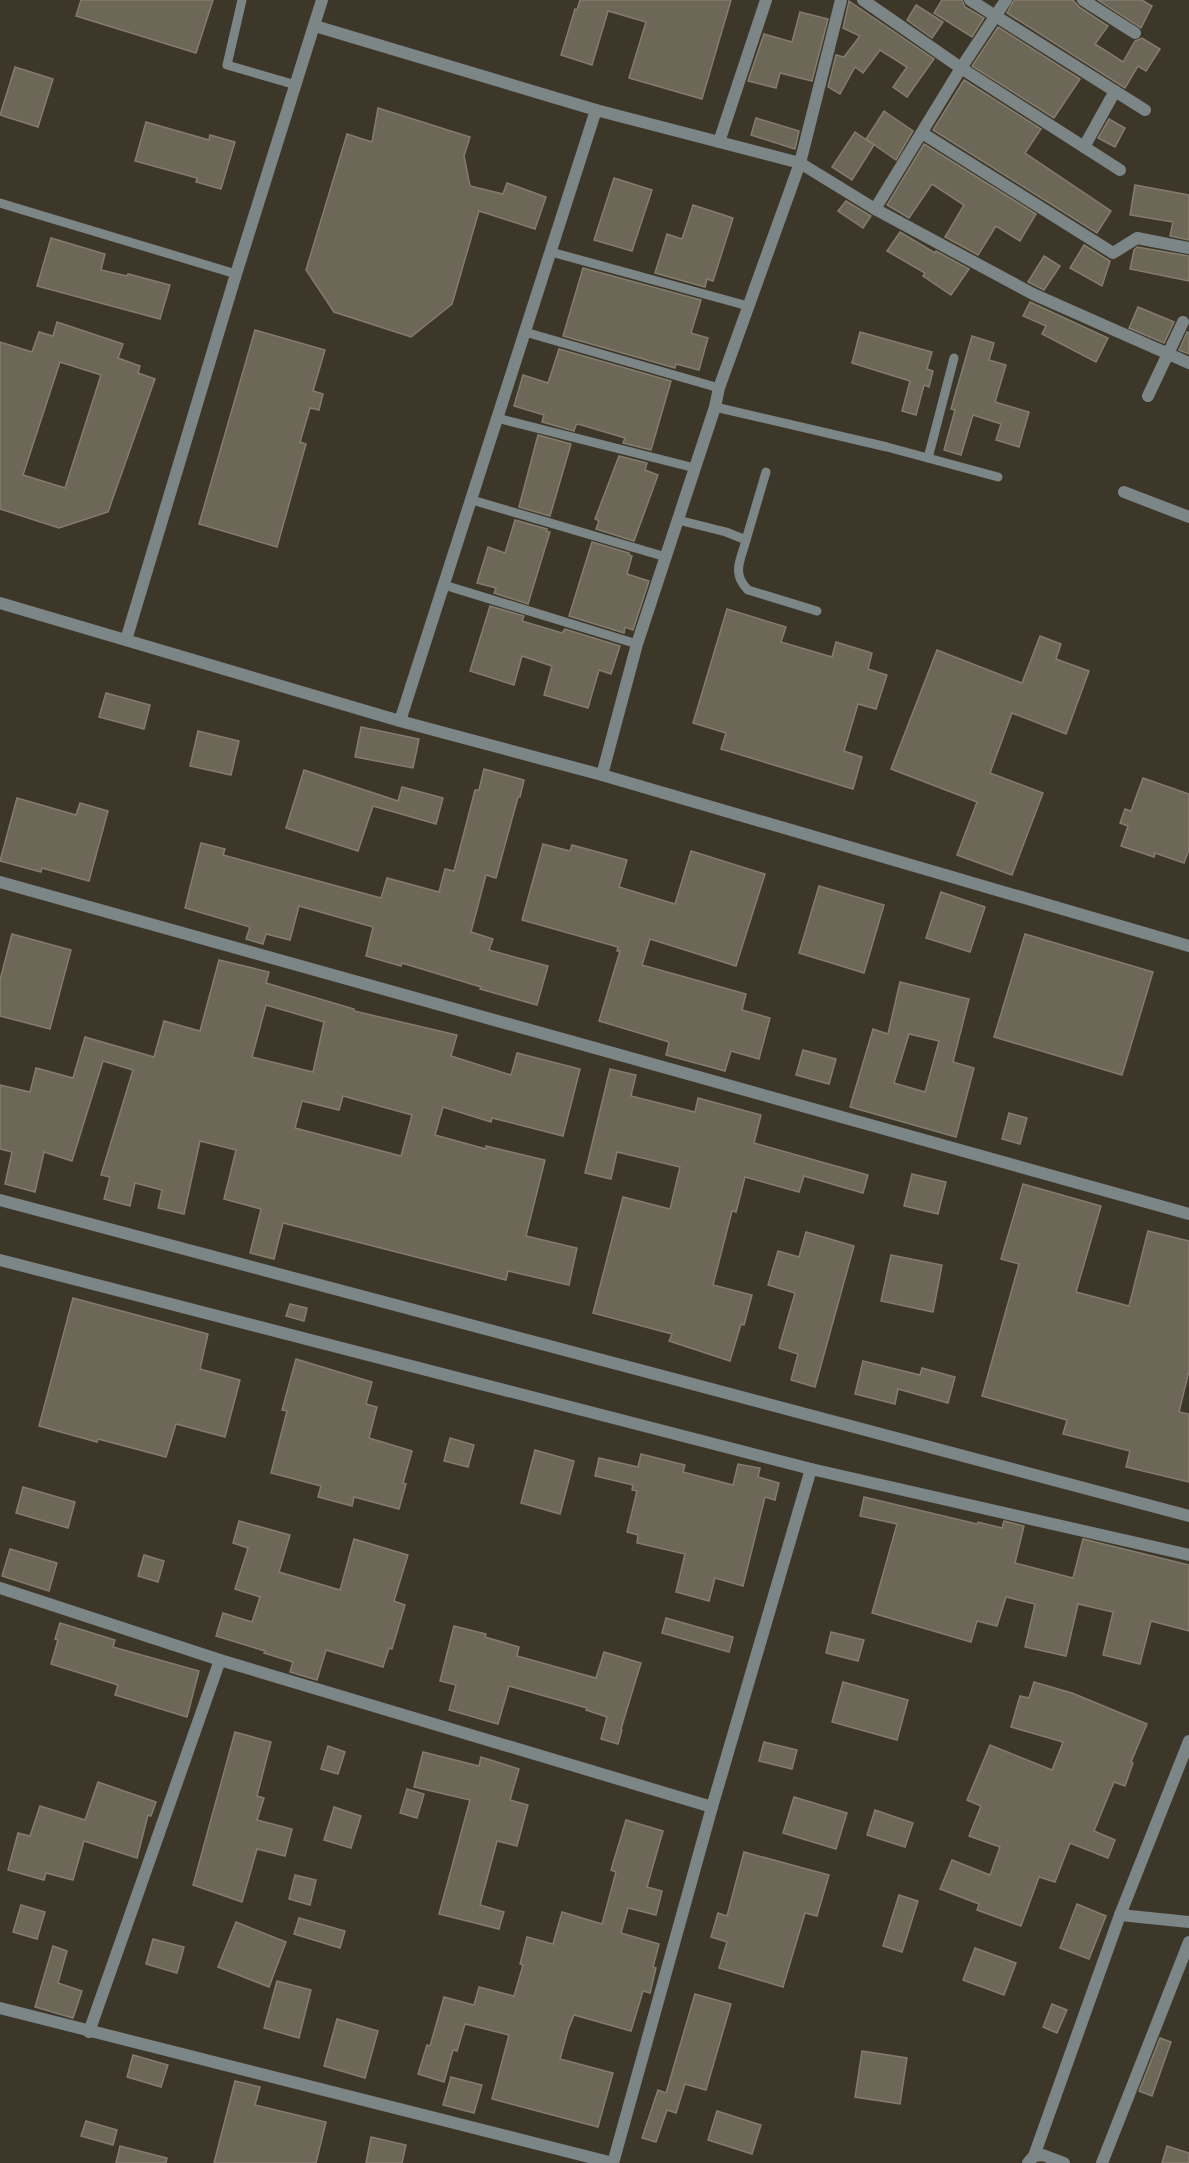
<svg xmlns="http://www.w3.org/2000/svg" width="1189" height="2163" viewBox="0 0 1189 2163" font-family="Poppins,sans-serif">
<rect width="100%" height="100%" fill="#3d372a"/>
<g fill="#6d6758" stroke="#847d6e" stroke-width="1.5" fill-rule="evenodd">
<path d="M81,0H213L196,53L76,16Z"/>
<path d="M580,0H731L702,99L629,78L646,22L608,11L592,65L561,55L575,9L577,10Z"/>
<path d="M942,0H962L965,7L984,18L972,37L934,13Z"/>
<path d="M1014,0H1073L1079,7L1108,26L1095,44L1123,62L1135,41L1142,38L1160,49L1146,71L1138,66L1125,88L1007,13Z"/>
<path d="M1098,0H1142L1152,6L1141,28Z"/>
<path d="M849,1L934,59L907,97L893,87L907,67L880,50L863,73L855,67L840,94L828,87L836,55L844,57L860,36L843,28Z"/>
<path d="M916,5L943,22L932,38L907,20Z"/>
<path d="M800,12L828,19L812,81L780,73L776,88L748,81L764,34L792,42Z"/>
<path d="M998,27L1080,79L1054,118L972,66Z"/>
<path d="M15,67L53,79L38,127L0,115Z"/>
<path d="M964,80L1041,129L1025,153L1111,211L1097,233L933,130Z"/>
<path d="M378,108L470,137L464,156L470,186L503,194L507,183L546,197L535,229L479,211L452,304L411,337L334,312L306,270L347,134L372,142Z"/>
<path d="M884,111L913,131L896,160L866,139Z"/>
<path d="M756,118L799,131L795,149L751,135Z"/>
<path d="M1109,119L1125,128L1115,147L1098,138Z"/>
<path d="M146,122L209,140L210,135L235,142L221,189L196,182L197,178L135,161Z"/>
<path d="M855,132L874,145L852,180L832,167Z"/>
<path d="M924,144L1036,214L1020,241L996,226L978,255L945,237L964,205L932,184L909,218L887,205Z"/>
<path d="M614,178L652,190L632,251L594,240Z"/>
<path d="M1135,185L1189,195V240L1170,236L1173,222L1130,215Z"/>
<path d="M846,201L871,216L863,228L838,211Z"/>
<path d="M693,205L733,218L713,281L707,279L705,287L655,273L667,234L682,239Z"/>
<path d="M900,232L935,253L936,251L969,269L951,295L923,276L925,273L887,251Z"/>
<path d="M51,238L105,254L101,270L127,276L128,274L170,285L160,319L37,286Z"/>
<path d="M1084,245L1110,261L1102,286L1070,268Z"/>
<path d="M1137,247L1189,256V281L1130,269L1134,250Z"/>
<path d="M1044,256L1060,266L1044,290L1028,282Z"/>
<path d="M583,268L701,300L691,333L708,338L699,370L676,364L675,368L563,336Z"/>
<path d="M1030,302L1108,338L1096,362L1042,334L1046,326L1023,316Z"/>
<path d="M1138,307L1174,322L1164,343L1129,328Z"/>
<path d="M57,322L123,344L118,358L140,366L138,373L155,379L108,512L59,528L0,509V342L32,352L39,332L53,336ZM60,362L101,375L65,488L23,475Z"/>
<path d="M255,330L325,350L313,391L323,394L319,410L310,408L300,442L306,444L277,547L199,524Z"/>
<path d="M860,332L932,352L927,369L933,371L929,387L924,385L916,415L902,411L910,381L852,363Z"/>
<path d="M1187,332H1189V354L1179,350Z"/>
<path d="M972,336L994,343L989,360L1006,365L995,402L1029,412L1019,447L996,440L1001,424L973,415L961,455L944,450L955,410L951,409Z"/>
<path d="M559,349L671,381L651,450L623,443L625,438L578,424L576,425L574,431L542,422L544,415L514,406L523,375L548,383Z"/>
<path d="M538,435L571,444L550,516L519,507Z"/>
<path d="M619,456L647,463L645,470L658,475L634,541L596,529L599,521L595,519Z"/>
<path d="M515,520L547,529L546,531L550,532L528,604L494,593L496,588L477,583L488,547L505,553Z"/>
<path d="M592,542L629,553V555L632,556L627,574L649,581L633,630L625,627L624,633L569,616Z"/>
<path d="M490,606L524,616L522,621L562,633L565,629L620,646L611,674L599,670L588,708L544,695L552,666L522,656L514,685L470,671Z"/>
<path d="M727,609L786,627L781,642L832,657L836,642L872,653L868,669L887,675L876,709L858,704L844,751L862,757L853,789L721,749L726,733L693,723Z"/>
<path d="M1040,636L1061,644L1056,659L1089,671L1066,734L1012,713L990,773L1043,793L1012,875L957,855L977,802L891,769L937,650L1022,683Z"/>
<path d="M106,693L150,705L144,729L99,717Z"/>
<path d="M361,727L419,739L413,768L355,757Z"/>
<path d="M198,731L239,741L231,775L190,766Z"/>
<path d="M484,769L524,780L520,797H518L496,878L486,875L471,932L493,939L489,950L548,966L537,1005L480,989L481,987L402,963L401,966L366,956L373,927L299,906L290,940L266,934L263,944L246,939L250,927L185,908L201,843L225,849L223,855L381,898L387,878L439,892L445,869L454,871L475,790H479Z"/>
<path d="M304,770L398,801L402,787L443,798L436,824L373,806L358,851L286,828Z"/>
<path d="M1143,778L1189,794V850L1184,863L1155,853L1154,857L1121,846L1128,826L1120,823L1125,809L1131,811Z"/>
<path d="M17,798L76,815L80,803L108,811L89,881L42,868L41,872L0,861Z"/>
<path d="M543,844L570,851L572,845L627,860L619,887L675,904L691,851L765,874L736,966L650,939L642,965L746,994L742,1010L770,1018L759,1059L731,1051L725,1071L666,1055L669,1042L599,1021L620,951H617L618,947L522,920Z"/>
<path d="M819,886L884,905L864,973L799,953Z"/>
<path d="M941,892L985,907L970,952L926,938Z"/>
<path d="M12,934L71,950L50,1029L0,1016V980Z"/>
<path d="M1025,934L1153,972L1122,1075L994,1037Z"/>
<path d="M219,960L269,972L266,983L354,1009V1011L457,1035L451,1056L511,1075L517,1053L580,1069L563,1136L492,1118L491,1122L443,1107L435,1135L486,1149V1146L545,1160L526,1236L577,1248L569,1285L508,1271L506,1280L283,1223L274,1259L250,1253L261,1209L224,1199L236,1150L200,1141L184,1214L158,1208L162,1190L135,1183L130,1206L104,1199L110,1177L101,1175L133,1070L103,1061L72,1161L44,1152L35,1192L5,1184L12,1152L0,1149V1085L30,1092L36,1068L73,1078L85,1037L154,1057L164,1021L200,1031ZM266,1005L324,1022L313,1072L252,1057ZM343,1096L412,1115L401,1156L295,1128L302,1101L339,1110Z"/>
<path d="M900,982L969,999L953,1062L974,1068L956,1137L850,1107L873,1029L888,1034ZM909,1034L939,1041L925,1092L894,1083Z"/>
<path d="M803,1050L836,1059L829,1084L796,1075Z"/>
<path d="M610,1069L636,1075L631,1096L695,1112L698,1098L761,1115L754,1143L868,1175L863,1193L804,1176L799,1192L745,1177L736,1212L732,1211L713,1285L752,1295L744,1325L741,1324L730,1361L669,1341L672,1334L593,1313L623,1197L670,1209L680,1167L617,1152L611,1179L585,1173Z"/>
<path d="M1009,1113L1027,1118L1020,1144L1002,1139Z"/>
<path d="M912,1174L946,1182L938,1214L904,1206Z"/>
<path d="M1023,1184L1101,1206L1076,1292L1129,1306L1148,1231L1189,1241V1371L1179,1412L1189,1414V1482L1126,1467L1130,1451L1063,1434L1067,1420L982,1396L1019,1264L1001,1259Z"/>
<path d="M806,1232L854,1246L815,1387L791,1380L798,1354L779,1348L795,1293L768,1285L778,1251L799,1257Z"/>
<path d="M891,1255L942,1265L933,1312L881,1301Z"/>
<path d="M73,1298L208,1334L200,1369L240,1380L225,1437L176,1424L166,1457L98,1439L97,1442L39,1426Z"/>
<path d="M290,1304L307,1308L304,1321L286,1316Z"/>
<path d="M296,1359L372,1382L366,1404L377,1407L369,1438L412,1451L403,1483L406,1484L399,1509L354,1497L352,1506L318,1497L321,1486L271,1473L287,1411L282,1410Z"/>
<path d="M863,1361L920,1375L922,1368L955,1377L948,1403L898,1389L895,1404L855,1394Z"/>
<path d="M450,1438L474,1445L468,1467L444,1461Z"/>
<path d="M535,1450L574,1461L560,1514L521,1503Z"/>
<path d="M641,1454L685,1465L683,1472L733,1485L738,1464L760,1468L758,1477L779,1483L775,1500L765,1497L743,1586L715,1578L709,1601L676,1592L685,1554L637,1543L638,1535L627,1532L637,1491L632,1490L633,1485L595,1476L599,1458L638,1467Z"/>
<path d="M23,1487L75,1502L68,1528L16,1513Z"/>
<path d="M864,1497L977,1524L978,1522L1002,1528L1004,1521L1024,1526L1015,1563L1073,1578L1083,1539L1189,1565V1631L1151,1621L1140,1664L1103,1655L1113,1612L1078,1604L1066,1656L1025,1647L1035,1604L1006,1597L997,1626L977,1621L971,1642L872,1613L897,1524L860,1516Z"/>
<path d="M239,1521L290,1535L279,1572L340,1590L354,1539L408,1555L394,1601L405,1605L392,1649L389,1648L383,1667L326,1650L317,1680L290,1672L293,1662L264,1653L265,1651L216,1636L223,1613L252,1622L260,1597L235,1589L248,1548L233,1543Z"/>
<path d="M10,1549L57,1563L49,1591L2,1576Z"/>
<path d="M144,1555L164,1561L158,1582L138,1576Z"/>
<path d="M666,1618L733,1637L729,1652L662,1633Z"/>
<path d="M60,1623L115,1640L113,1647L199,1671L187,1717L115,1695L118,1685L51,1664L58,1640L55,1639Z"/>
<path d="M454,1626L486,1634L485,1637L519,1647L517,1656L596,1678L604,1652L641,1663L621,1729L622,1730L618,1744L601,1739L607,1717L586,1710L587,1708L509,1686L498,1724L449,1710L456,1685L440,1681Z"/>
<path d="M831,1632L864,1640L858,1661L826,1653Z"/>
<path d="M843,1682L908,1700L897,1740L832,1722Z"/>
<path d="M1034,1682L1072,1693L1147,1724L1131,1762L1133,1763L1125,1786L1114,1782L1094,1831L1115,1840L1108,1858L1070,1843L1055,1882L1039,1877L1021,1926L977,1910L979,1904L940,1889L952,1860L990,1875L1000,1847L969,1836L981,1806L967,1800L990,1745L1052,1770L1063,1742L1011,1727L1020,1696L1029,1698Z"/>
<path d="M235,1732L271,1742L257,1796L264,1798L257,1820L292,1829L285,1856L257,1849L242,1902L193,1885Z"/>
<path d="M764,1742L797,1750L792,1769L759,1761Z"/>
<path d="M328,1746L345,1752L338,1774L321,1769Z"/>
<path d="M423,1752L479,1766L481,1757L519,1769L510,1800L528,1805L517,1846L497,1841L480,1905L504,1912L499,1929L439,1914L470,1800L414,1787Z"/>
<path d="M98,1782L156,1802L151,1816L148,1815L137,1858L84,1841L73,1880L46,1873L44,1880L8,1870L18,1833L30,1836L40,1806L85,1820Z"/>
<path d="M407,1789L424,1794L417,1818L400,1813Z"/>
<path d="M794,1797L847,1813L836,1849L783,1833Z"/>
<path d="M334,1807L361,1816L351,1848L324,1840Z"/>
<path d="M875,1810L913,1823L905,1847L867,1835Z"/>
<path d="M626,1820L663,1831L647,1887L662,1891L656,1915L628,1908L621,1933L659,1944L653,1967L656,1968L650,1993L643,1991L631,2031L574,2015L568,2030L560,2059L613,2073L598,2127L492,2099L509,2035L465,2024L457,2051L453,2050L444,2082L418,2074L427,2045L430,2046L444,1997L474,2005L479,1987L514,1996L523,1965L520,1964L527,1937L553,1944L562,1912L602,1924L616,1872L611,1870Z"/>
<path d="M744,1852L829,1875L817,1916L805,1913L783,1987L719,1968L727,1942L711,1937L718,1913L727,1916Z"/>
<path d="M295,1875L316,1880L310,1905L289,1899Z"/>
<path d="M899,1895L918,1901L902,1952L883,1946Z"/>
<path d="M1077,1904L1106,1916L1089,1959L1060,1948Z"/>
<path d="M21,1905L45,1912L37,1939L13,1932Z"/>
<path d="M299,1918L345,1931L340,1948L294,1934Z"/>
<path d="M236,1922L286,1942L269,1987L218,1967Z"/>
<path d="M153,1939L184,1947L177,1973L146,1964Z"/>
<path d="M53,1946L67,1951L58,1983L82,1991L73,2018L35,2007Z"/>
<path d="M975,1948L1016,1963L1004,1995L963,1980Z"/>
<path d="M277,1981L311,1990L299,2038L264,2028Z"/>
<path d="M695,1994L731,2004L706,2090L685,2084L676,2113L667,2110L656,2142L642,2138L658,2090L666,2093Z"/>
<path d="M1052,2004L1067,2010L1057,2033L1043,2027Z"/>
<path d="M337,2019L378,2031L365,2078L324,2066Z"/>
<path d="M1160,2038L1171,2042L1152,2096L1139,2091Z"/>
<path d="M862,2051L907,2058L900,2104L855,2097Z"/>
<path d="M133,2055L168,2065L161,2087L127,2077Z"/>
<path d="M451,2077L482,2085L474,2113L443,2105Z"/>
<path d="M235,2081L260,2087L255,2105L326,2122L316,2163H214Z"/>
<path d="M717,2111L761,2125L752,2154L708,2140Z"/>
<path d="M86,2121L117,2130L113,2145L81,2136Z"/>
<path d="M371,2137L406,2145L402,2163H366Z"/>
<path d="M120,2146L167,2158L166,2163H116Z"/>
<path d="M1167,2146L1189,2153V2163H1162Z"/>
</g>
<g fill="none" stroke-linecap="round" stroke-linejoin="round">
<g stroke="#7d8686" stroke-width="9">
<path d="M242,0L227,65L296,85"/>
<path d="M0,203L236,274"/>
<path d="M551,252L748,306"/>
<path d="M525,332L719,388"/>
<path d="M715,407L887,447L998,477"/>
<path d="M497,418L695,468"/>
<path d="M928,458L954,358"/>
<path d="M472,500L666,557"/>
<path d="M678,520L726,532L746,540C741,560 731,573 748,590L817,611"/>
<path d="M746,540L766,472"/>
<path d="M444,585L637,644"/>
</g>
<g stroke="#7d8686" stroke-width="12">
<path d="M863,0L961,68L1120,170"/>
<path d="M970,0L1145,110"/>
<path d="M1083,0L1135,33"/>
<path d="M315,26L596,110L800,163L875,209L1033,294L1189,363"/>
<path d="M922,133L1113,253L1137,238L1189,248"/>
<path d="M719,142L766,0"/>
<path d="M1084,147L1115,91"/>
<path d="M875,209L961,68L1006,0"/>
<path d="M1148,396L1183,322"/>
<path d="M1124,492L1189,517"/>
<path d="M0,603L400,721L602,775L1189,946"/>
<path d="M126,640L236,274L322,0"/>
<path d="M400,721L596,110"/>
<path d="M602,775L637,644L715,407L719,388L800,163L841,0"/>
<path d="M0,882L1189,1214"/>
<path d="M0,1200L1189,1516"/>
<path d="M0,1260L811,1469L1189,1555"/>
<path d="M0,1588L220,1660L712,1807"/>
<path d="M1120,1915L1189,1922"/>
<path d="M0,2008L613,2163"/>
<path d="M89,2032L220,1660"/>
<path d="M613,2163L712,1807L811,1469"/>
<path d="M1102,2163L1189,1942"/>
</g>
<g stroke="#7d8686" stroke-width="12">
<path d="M1034,2156L1043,2155L1064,2163"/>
<path d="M1028,2163L1034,2156L1120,1915L1189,1741"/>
</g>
</g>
</svg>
